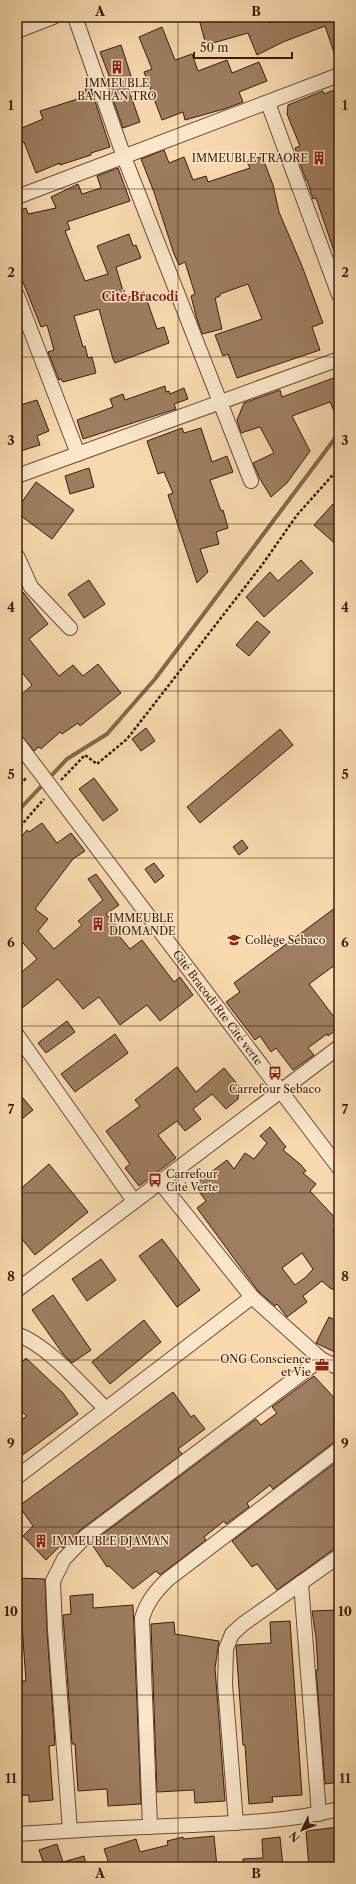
<svg xmlns="http://www.w3.org/2000/svg" width="356" height="1884" viewBox="0 0 356 1884" font-family="'Libre Caslon Text',serif">
<rect width="100%" height="100%" fill="#f8d9ad"/>
<filter id="stains"><feTurbulence type="fractalNoise" baseFrequency=".005" numOctaves="4"/><feColorMatrix values="0 0 0 0 .2 0 0 0 0 .09 0 0 0 0 .02 0 0 0 .5 -.17"/></filter>
<radialGradient id="worn" r=".72"><stop offset=".6" stop-color="#630" stop-opacity="0"/><stop offset="1" stop-color="#630" stop-opacity=".3"/></radialGradient>
<g fill="none" stroke-linecap="round" stroke-linejoin="round">
<path stroke="#87664d" stroke-width="4" d="M17,812L67,759L107,734L155,679L339,433"/>
</g>
<g fill="#9e7d60" stroke="#3d1a0d" fill-rule="evenodd">
<path d="M205,17H267L269,23L285,17H339V61H337L325,26L283,42L257,55L248,33L206,45L199,19Z"/>
<path d="M162,27L175,60L192,54L198,71L227,60L232,73L259,62L267,81L239,92L243,102L224,109L185,120L183,112L162,120L144,72L152,69L139,37Z"/>
<path d="M121,45L133,82L127,85L140,122L123,128L107,82L111,81L100,52Z"/>
<path d="M90,86L110,147L91,153V155L60,165V163L36,173L24,142L17,145V130L43,119L40,111L87,96L85,87Z"/>
<path d="M339,88V260H337L316,198L313,199L307,180H306L302,169L295,148L300,146L287,114L288,105L323,91L324,94Z"/>
<path d="M164,150L169,163L184,157L193,180L206,176L208,182L250,168L247,162L262,156L273,185L279,212L302,266L323,323L312,327L320,350L237,378L228,354L223,356L215,335L262,319L248,284L220,294V296L215,298L222,329L202,334L196,316L191,296L195,294L185,262L179,265L174,254L154,192L141,159Z"/>
<path d="M118,168L130,201L67,222L70,229L65,231L85,281L108,274L97,246L129,234L133,246L136,245L141,258L116,267L125,298L144,292L157,329L164,327L169,343L115,363L113,359L99,309L74,316L83,347L85,346L88,358L92,357L96,373L63,382L61,379L59,380L48,352L54,350L47,325L41,327L23,282L17,284V273L20,271L17,264V211L26,208L28,214L56,208L51,197L78,184L82,194L101,188L97,176Z"/>
<path d="M339,376V422L330,402L292,416L310,451L287,483L271,497L260,479L253,463L274,453L260,427L241,433L237,420L244,403L280,390L282,397Z"/>
<path d="M165,386L166,392L169,391L170,394L184,388L188,399L174,404L176,409L83,439L77,420L113,407L110,399L123,394L125,400Z"/>
<path d="M37,400L49,431L37,436L40,445L17,452V406Z"/>
<path d="M182,428L184,433L201,428L212,462L227,456L233,472L210,480L221,511L223,510L228,528L216,532L219,544L200,549L208,572L197,583L168,495L173,493L164,472L158,474L147,441Z"/>
<path d="M89,468L94,487L70,494L65,476Z"/>
<path d="M36,482L74,510L52,539L17,513V509Z"/>
<path d="M333,504L339,510V547L314,525Z"/>
<path d="M301,560L313,573L264,617L246,597L270,572L278,581Z"/>
<path d="M89,580L105,604L84,618L68,594Z"/>
<path d="M23,592L48,624L29,639L59,676L73,665L83,676L98,664L121,693L80,726L78,723L62,734L60,732L41,749L39,747L34,751L17,730V699L32,685L17,666V598Z"/>
<path d="M257,621L270,632L249,656L236,645Z"/>
<path d="M146,728L155,741L141,751L132,739Z"/>
<path d="M280,729L293,745L200,823L187,807Z"/>
<path d="M94,778L118,810L103,821L79,789Z"/>
<path d="M42,823L57,843L71,833L85,851L73,859L35,909L48,919L38,931L54,949L82,925L78,921L103,900L88,879L96,874L119,905L106,914L118,928L115,931L130,949L142,940L174,982L180,977L193,995L160,1021L147,1005L120,1025L99,997L83,1009L58,979L21,1009L17,1004V976L37,959L17,936V842L27,830L29,832Z"/>
<path d="M242,840L248,848L239,855L233,847Z"/>
<path d="M154,863L164,876L155,883L145,869Z"/>
<path d="M339,905V962L309,984L334,1017L339,1013V1028L328,1036L327,1034L308,1048L314,1055L293,1070L276,1048L271,1052L260,1036L255,1040L226,1002L240,992L234,983Z"/>
<path d="M67,1021L75,1032L46,1053L38,1043Z"/>
<path d="M115,1034L128,1053L75,1092L61,1074Z"/>
<path d="M177,1067L196,1092L224,1068L239,1086L238,1099L226,1109L212,1094L193,1109L201,1119L185,1131L177,1121L158,1135L176,1158L139,1186L125,1168L130,1164L106,1131L140,1106L135,1100Z"/>
<path d="M23,1098L33,1110L17,1123V1102Z"/>
<path d="M270,1127L286,1147L283,1150L300,1164L306,1171L303,1173L316,1184L310,1191L339,1222L333,1230L339,1237V1292L330,1288L322,1281L303,1296L307,1302L287,1317L277,1304L275,1306L258,1291L197,1208L206,1201L194,1185L227,1160L234,1169L245,1153L254,1159L267,1143L260,1136ZM302,1253L313,1269L306,1277L295,1285L282,1268Z"/>
<path d="M49,1164L88,1212L35,1255L17,1233V1192Z"/>
<path d="M162,1239L200,1290L177,1307L139,1256Z"/>
<path d="M101,1259L116,1280L87,1301L72,1279Z"/>
<path d="M53,1295L91,1350L72,1363L63,1354L32,1310Z"/>
<path d="M329,1317L339,1322V1354L316,1343Z"/>
<path d="M144,1320L161,1342L110,1384L92,1362Z"/>
<path d="M26,1358L63,1393L78,1414L17,1459V1423L27,1416L17,1408V1367Z"/>
<path d="M314,1376L339,1403V1441L334,1442L273,1489L270,1485L247,1503L249,1507L226,1524L224,1521L204,1537L206,1540L160,1575L156,1571L133,1589L109,1566L107,1567L91,1543L256,1419L261,1425L277,1413L272,1407Z"/>
<path d="M173,1392L191,1417L194,1415L205,1429L178,1449L182,1454L80,1530L63,1548L60,1546L46,1560L23,1536L33,1526L19,1506Z"/>
<path d="M339,1460V1548L334,1549L277,1590L257,1564L252,1567L232,1541Z"/>
<path d="M17,1578L45,1579L47,1631L55,1745L49,1746L53,1800L29,1802V1795L17,1796V1681H26L20,1598H17Z"/>
<path d="M93,1594V1608L133,1605L141,1804L108,1806L107,1789L78,1791L75,1744H72L63,1615L71,1614L70,1596Z"/>
<path d="M339,1610V1782L325,1784L316,1670H318L316,1638L312,1611Z"/>
<path d="M290,1621L302,1795L272,1797L273,1802L249,1804L245,1745H243L236,1646L237,1645L271,1643L270,1622Z"/>
<path d="M174,1622L175,1634L219,1641L215,1668L225,1801L195,1803L194,1790L157,1792L151,1624Z"/>
<path d="M339,1827V1867H309L306,1831Z"/>
<path d="M214,1836L217,1867H110L104,1849L136,1839L140,1852L168,1845L167,1841L183,1837V1839Z"/>
<path d="M280,1837L283,1867H243V1859L263,1858L262,1839Z"/>
<path d="M57,1844L63,1862L84,1856L87,1867H45L39,1850Z"/>
</g>
<g fill="none" stroke-linecap="round" stroke-linejoin="round">
<g stroke="#6c4a35" stroke-width="16">
<g id="minor">
<path d="M75,17L124,157L251,481"/>
<path d="M17,31L53,17"/>
<path d="M268,103L339,295"/>
<path d="M17,197L339,75"/>
<path d="M17,295L78,454"/>
<path d="M17,476L339,359"/>
<path d="M17,556L31,587L70,628"/>
<path id="s1" d="M17,742L339,1168"/>
<path d="M17,1035L134,1201"/>
<path d="M159,1181L252,1297L321,1359L339,1368"/>
<path d="M17,1290L339,1047"/>
<path d="M17,1334C50,1347 80,1384 106,1409"/>
<path d="M17,1477L252,1297"/>
<path d="M301,1583L319,1814"/>
<path d="M236,1823L225,1684L226,1649L232,1634L243,1624L339,1556"/>
<path d="M150,1827L142,1618C147,1602 155,1592 167,1580L339,1449"/>
<path d="M70,1830L55,1630L53,1581L64,1559L85,1537L321,1359"/>
<path d="M17,1834C75,1830 133,1827 191,1825C240,1823 292,1821 339,1809"/>
</g>
</g>
<g stroke="#3d1a0d" stroke-width="2.5" stroke-dasharray="3 2" stroke-linecap="butt">
<path d="M61,780L85,755L97,764L127,739L262,565L297,515L339,468"/>
<path d="M17,788L27,777"/>
<path d="M17,830L44,799"/>
</g>
<use href="#minor" stroke="#fae6ca" stroke-width="14"/>
</g>
<path fill="none" stroke="#3d1a0d" stroke-width="1" stroke-opacity="0.55" d="M178,17V1867M17,189H339M17,357H339M17,524H339M17,691H339M17,858H339M17,1026H339M17,1193H339M17,1360H339M17,1527H339M17,1695H339"/>
<defs>
<g id="building-bare" transform="scale(1.08)"><path d="M-4-6H4V6H1V3H-1V6H-4ZM-2.5-4.3h1.7v1.8h-1.7ZM.8-4.3h1.7v1.8H.8ZM-2.5-1h1.7V.8h-1.7ZM.8-1h1.7V.8H.8Z" fill="#8f2418" stroke="#fae6ca" stroke-width="2.5" paint-order="stroke"/></g>
<g id="school-bare" transform="scale(1.08)"><path d="M0-5L7-2L0 1L-7-2ZM-4 1L0 2.5L4 1V4Q0 6-4 4Z" fill="#8f2418" stroke="#fae6ca" stroke-width="2.5" paint-order="stroke"/></g>
<g id="bus-bare" transform="scale(1.08)"><path d="M-5-6H5V4H4V6H2V4H-2V6H-4V4H-5ZM-3.5-4V0h7V-4ZM-3.5 1.2v1.5H-2V1.2ZM2 1.2v1.5H3.5V1.2Z" fill="#8f2418" stroke="#fae6ca" stroke-width="2.5" paint-order="stroke"/></g>
<g id="office-bare" transform="scale(1.08)"><path d="M-6-3h4V-5.5h4V-3h4V5H-6ZM-1-4.5V-3h2v-1.5ZM-6 0V1H6V0Z" fill="#8f2418" stroke="#fae6ca" stroke-width="2.5" paint-order="stroke"/></g>
</defs>
<g fill-rule="evenodd">
<use href="#building-bare" x="117" y="67"/>
<use href="#building-bare" x="319" y="158"/>
<use href="#building-bare" x="98" y="924"/>
<use href="#school-bare" x="234" y="940"/>
<use href="#bus-bare" x="275" y="1073"/>
<use href="#bus-bare" x="155" y="1180"/>
<use href="#office-bare" x="322" y="1365"/>
<use href="#building-bare" x="41" y="1541"/>
</g>
<g text-anchor="middle" stroke-width="3" stroke-linejoin="round" paint-order="stroke">
<g font-size="11" fill="#3d1a0d" stroke="#fae6ca" text-anchor="start">
<text x="117" y="87" text-anchor="middle">IMMEUBLE<tspan x="117" dy="13">BANHAN TRO</tspan></text>
<text x="308" y="162" text-anchor="end">IMMEUBLE TRAORE</text>
<text x="109" y="922">IMMEUBLE<tspan x="109" dy="13">DIOMANDE</tspan></text>
<text x="245" y="944">Collège Sebaco</text>
<text x="275" y="1093" text-anchor="middle">Carrefour Sebaco</text>
<text x="166" y="1178">Carrefour<tspan x="166" dy="13">Cité Verte</tspan></text>
<text x="311" y="1363" text-anchor="end">ONG Conscience<tspan x="311" dy="13">et Vie</tspan></text>
<text x="52" y="1545">IMMEUBLE DJAMAN</text>
</g>
<g font-size="11" fill="#3d1a0d" stroke="#fae6ca">
<text dy="4" stroke="none"><textPath href="#s1" startOffset="333">Cité Bracodi Rte Cité verte</textPath></text>
</g>
<g font-size="12" font-weight="bold" fill="#7a1f14" stroke="#fae6ca">
<text x="140" y="301">Cité Bracodi</text>
</g>
</g>
<rect width="356" height="1884" fill="none" stroke="#f8d9ad" stroke-width="44"/>
<g transform="translate(302 1830) rotate(227)" stroke="#fae6ca" stroke-width="3" paint-order="stroke">
<path d="M0-3L7 15L0 10L-7 15Z" fill="#3d1a0d"/>
<text y="-6" font-size="11" font-weight="bold" text-anchor="middle" fill="#3d1a0d">N</text>
</g>
<path d="M194 52v6h98v-6" fill="none" stroke="#3d1a0d" stroke-width="2"/>
<text x="200" y="52" font-size="12" fill="#3d1a0d" stroke="#fae6ca" stroke-width="3" paint-order="stroke">50 m</text>
<rect x="22" y="22" width="312" height="1840" fill="none" stroke="#3d1a0d" stroke-width="1.5"/>
<g font-size="13" text-anchor="middle" font-weight="bold" fill="#3d1a0d">
<text x="100" y="16">A</text>
<text x="256" y="16">B</text>
<text x="11" y="110">1</text>
<text x="345" y="110">1</text>
<text x="11" y="277">2</text>
<text x="345" y="277">2</text>
<text x="11" y="445">3</text>
<text x="345" y="445">3</text>
<text x="11" y="612">4</text>
<text x="345" y="612">4</text>
<text x="11" y="779">5</text>
<text x="345" y="779">5</text>
<text x="11" y="947">6</text>
<text x="345" y="947">6</text>
<text x="11" y="1114">7</text>
<text x="345" y="1114">7</text>
<text x="11" y="1281">8</text>
<text x="345" y="1281">8</text>
<text x="11" y="1448">9</text>
<text x="345" y="1448">9</text>
<text x="11" y="1616">10</text>
<text x="345" y="1616">10</text>
<text x="11" y="1783">11</text>
<text x="345" y="1783">11</text>
<text x="100" y="1878">A</text>
<text x="256" y="1878">B</text>
</g>
<rect width="100%" height="100%" filter="url(#stains)"/>
<rect width="100%" height="100%" fill="url(#worn)"/>
</svg>
